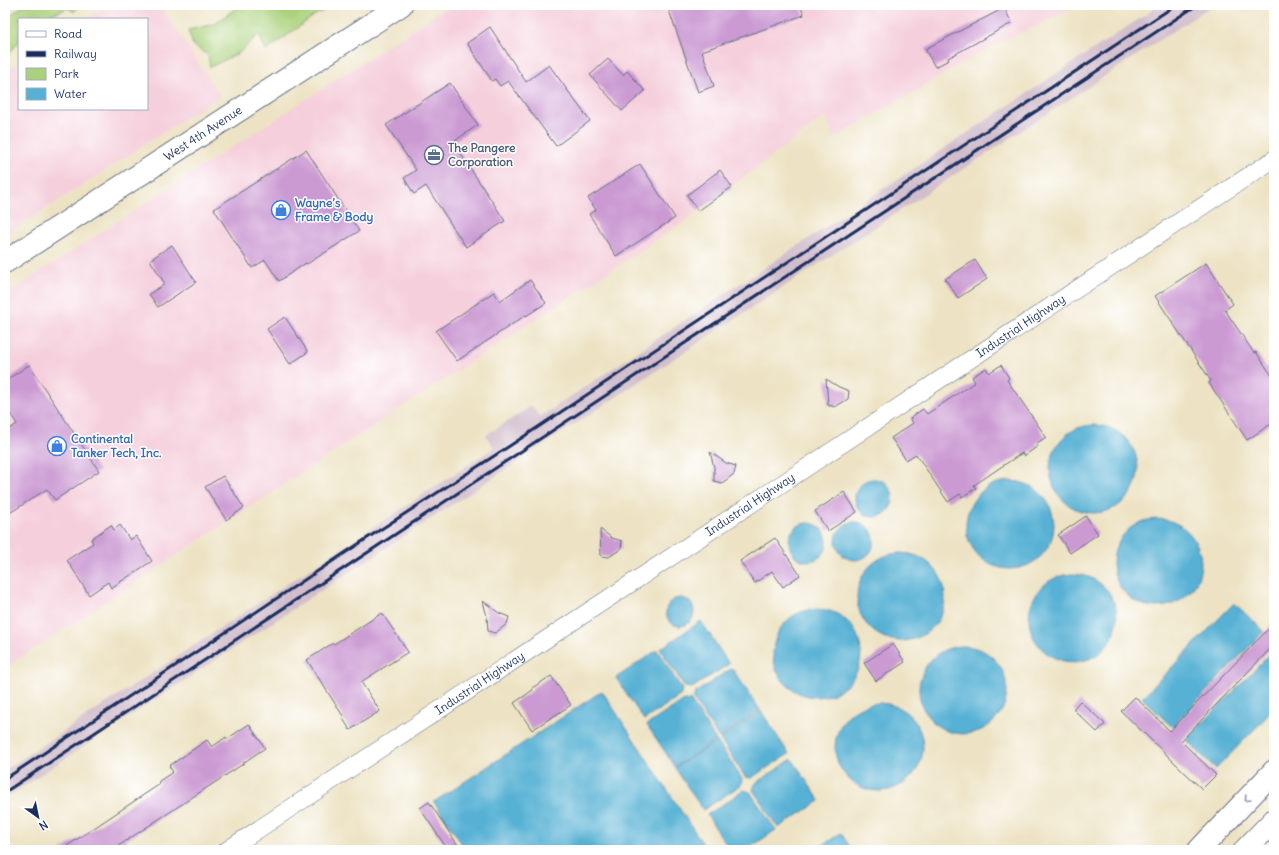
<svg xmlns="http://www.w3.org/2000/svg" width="1279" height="855" viewBox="0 0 1279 855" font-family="Delius,sans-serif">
<rect width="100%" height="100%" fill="#fff"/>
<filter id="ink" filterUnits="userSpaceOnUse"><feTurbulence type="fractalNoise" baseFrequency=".025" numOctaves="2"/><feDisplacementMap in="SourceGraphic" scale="8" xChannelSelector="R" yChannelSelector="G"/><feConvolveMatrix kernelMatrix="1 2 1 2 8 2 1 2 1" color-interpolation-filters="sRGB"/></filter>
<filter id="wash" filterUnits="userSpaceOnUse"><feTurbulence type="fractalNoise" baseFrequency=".012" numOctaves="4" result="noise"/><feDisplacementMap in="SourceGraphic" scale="16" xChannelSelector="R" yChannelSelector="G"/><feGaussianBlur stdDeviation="0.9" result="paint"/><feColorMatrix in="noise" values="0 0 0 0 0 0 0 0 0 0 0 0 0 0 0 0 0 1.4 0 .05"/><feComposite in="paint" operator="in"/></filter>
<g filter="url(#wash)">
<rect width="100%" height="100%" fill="#ede3c4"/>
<g fill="#f5cfdb">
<path d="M109,5H160L220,96L5,235V72L19,63V109H147V19H87Z"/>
<path d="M454,5H1078L1072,9L988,48L833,139L826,116L676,227L5,668V295L438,13Z"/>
</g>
<path fill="#d1bdcc" d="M1160,5H1213L5,798V770L494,448L486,435L532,406L540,417Z"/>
<g fill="#abd17c" stroke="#63806d">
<path d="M24,5H80L74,12L68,8L39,19H19V42L5,58V19Z"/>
<path d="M240,5H335L315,15L266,51L259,34L239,53L210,67L208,55L193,45L188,30L215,24Z"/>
</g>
<g fill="#57b1d4" stroke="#397099">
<circle cx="1094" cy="469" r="44"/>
<circle cx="874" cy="498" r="19"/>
<circle cx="1010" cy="525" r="44"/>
<circle cx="1157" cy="563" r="44"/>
<circle cx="855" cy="541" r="19"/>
<circle cx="808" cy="542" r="19"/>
<circle cx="901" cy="597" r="44"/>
<circle cx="1073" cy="618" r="44"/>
<circle cx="680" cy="612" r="14"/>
<path d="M1234,603L1264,631L1172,727L1142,698Z"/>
<circle cx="817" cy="653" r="44"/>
<path d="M701,621L729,664L692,688L685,687L660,649Z"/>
<circle cx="963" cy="690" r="44"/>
<path d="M657,650L682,689L681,695L644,720L616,678Z"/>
<path d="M1274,650V709L1216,769L1186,740Z"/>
<path d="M732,668L760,710L719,738L693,699L695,693Z"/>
<path d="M602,691L707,850H466L434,802Z"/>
<path d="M684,700L691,701L716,740L675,767L647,725Z"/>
<circle cx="879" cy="747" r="44"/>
<path d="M761,711L789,754L751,778L745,777L720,739Z"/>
<path d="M717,741L742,779L741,785L703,810L675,768Z"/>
<path d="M792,759L820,801L778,828L753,790L755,784Z"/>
<path d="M744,790L750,792L776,830L746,850H730L707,815Z"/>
<path d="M841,833L852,850H815Z"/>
</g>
<g id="blocks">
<g fill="#cb9ad3">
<path d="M667,5H800L804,15L702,51L714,86L698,92Z"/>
<path d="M1004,8L1012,23L948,58L949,60L935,67L925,49Z"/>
<path d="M490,27L526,82L549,65L590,121L556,146L508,81L500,86L495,79L492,81L467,43Z"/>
<path d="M608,59L623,75L627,71L645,91L622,111L590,75Z"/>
<path d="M450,83L478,125L453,142L505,221L466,247L426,186L414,194L404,178L416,170L386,125Z"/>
<path d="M306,150L359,231L307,264L306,263L279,281L265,260L252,268L214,209Z"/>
<path d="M640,164L675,218L616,256L589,214L596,210L588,198Z"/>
<path d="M720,170L732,187L698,211L687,195Z"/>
<path d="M172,245L196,282L158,307L149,294L165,284L150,260Z"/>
<path d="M975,260L987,279L958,298L945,279Z"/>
<path d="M1206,263L1233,304L1225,310L1254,353L1256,352L1274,379V422L1247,440L1209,383L1211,381L1155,296Z"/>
<path d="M530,280L546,303L526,316V315L457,361L436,331L494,292L500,301Z"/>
<path d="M285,317L308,352L290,364L267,329Z"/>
<path d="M29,365L99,471L55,500L47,489L5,516V432L17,424L5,406V381Z"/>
<path d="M1001,365L1009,378L1007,380L1046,437L1036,444L1038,446L1024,456L1022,453L974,485L976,488L962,497L960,494L948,502L916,454L906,460L891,438L913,423L910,418L923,409L927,414L975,382L972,377L986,368L989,373Z"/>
<path d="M826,379L839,387L849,391L848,399L835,407L828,405Z"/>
<path d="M710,452L726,463L736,466L734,474L722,483L714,481V467Z"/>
<path d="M223,476L244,508L226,520L205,487Z"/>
<path d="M844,492L857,512L828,531L815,511Z"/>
<path d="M1086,516L1098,534L1070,553L1058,535Z"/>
<path d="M111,525L114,530L120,525L130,540L136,536L152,561L111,588L108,582L89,595L67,560L93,543L91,539Z"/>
<path d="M600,529L612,538L622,541L621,549L609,557L601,556Z"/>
<path d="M775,538L800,575L783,587L772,571L755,583L740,561Z"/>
<path d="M483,601L499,613L509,617L507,624L495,633L488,631L487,617Z"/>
<path d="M382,613L408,652L361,682L380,711L350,730L342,717L343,716L307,660L333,643L334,644Z"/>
<path d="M1274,623V645L1181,741L1216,775L1202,789L1121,711L1135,697L1170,731Z"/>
<path d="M893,644L905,662L876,681L864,663Z"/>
<path d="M551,676L571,705L532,730L514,703L533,690L532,688Z"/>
<path d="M1080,701L1105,724L1097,732L1073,709Z"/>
<path d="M249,724L265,748L243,763V764L112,850H61L160,784L159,781L173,772L169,766L207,740L212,747L226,737L227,739Z"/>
<path d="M429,802L461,850H448L423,813L420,808Z"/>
</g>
</g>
</g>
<g filter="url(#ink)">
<use href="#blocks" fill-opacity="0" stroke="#646e82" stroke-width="1"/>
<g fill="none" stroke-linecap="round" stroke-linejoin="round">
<g stroke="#646e82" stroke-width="18">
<g id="street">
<path id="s1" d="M227,850L1274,159"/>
</g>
</g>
<g stroke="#646e82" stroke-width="24">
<g id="secondary">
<path id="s2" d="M5,262L401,5"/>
</g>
</g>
<g stroke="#646e82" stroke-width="24">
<g id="highway">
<path d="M1199,850L1274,771"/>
<path d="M1245,850L1274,820"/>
</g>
</g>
<use href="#street" stroke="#fff" stroke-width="17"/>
<use href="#secondary" stroke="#fff" stroke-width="22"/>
<use href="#highway" stroke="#fff" stroke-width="22"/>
<g stroke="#1b2f5e" stroke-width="3">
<path d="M5,779L369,537L511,445L1176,5"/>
<path d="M5,792L1197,5"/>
</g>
</g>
<defs><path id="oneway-chevron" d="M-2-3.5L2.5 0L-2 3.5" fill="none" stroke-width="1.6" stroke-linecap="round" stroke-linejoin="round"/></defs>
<use stroke="#8d97ae" href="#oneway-chevron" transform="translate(1247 799) rotate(134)"/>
</g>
<defs>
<g id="office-ring" transform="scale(1)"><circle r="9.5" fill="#fff" stroke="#5c6f8a" stroke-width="1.5"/><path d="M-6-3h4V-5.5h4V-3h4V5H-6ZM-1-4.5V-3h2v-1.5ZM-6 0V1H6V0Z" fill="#5c6f8a"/></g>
<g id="shop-ring" transform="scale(1)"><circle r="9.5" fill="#fff" stroke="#3f7fe0" stroke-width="1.5"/><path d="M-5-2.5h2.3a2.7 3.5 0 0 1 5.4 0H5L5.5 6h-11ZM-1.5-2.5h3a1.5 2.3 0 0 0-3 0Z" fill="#3f7fe0"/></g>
</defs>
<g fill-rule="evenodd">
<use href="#office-ring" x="434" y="155"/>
<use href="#shop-ring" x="281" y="210"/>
<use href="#shop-ring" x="57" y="446"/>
</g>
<g text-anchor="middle" stroke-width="3" stroke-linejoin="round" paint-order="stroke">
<g font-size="12" fill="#1b2f5e" stroke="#fff">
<text dy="4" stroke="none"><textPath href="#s2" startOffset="236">West 4th Avenue</textPath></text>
<text dy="4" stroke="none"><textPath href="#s1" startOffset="951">Industrial Highway</textPath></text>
<text dy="4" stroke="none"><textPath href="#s1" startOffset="627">Industrial Highway</textPath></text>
<text dy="4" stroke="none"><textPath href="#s1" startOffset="303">Industrial Highway</textPath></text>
</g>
<g font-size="12" font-weight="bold" fill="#4e5e75" stroke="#fff" text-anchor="start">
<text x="448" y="152">The Pangere<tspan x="448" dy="14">Corporation</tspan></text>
</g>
<g font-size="12" font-weight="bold" fill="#366cbe" stroke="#fff" text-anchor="start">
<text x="295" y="207">Wayne’s<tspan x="295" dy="14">Frame &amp; Body</tspan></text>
<text x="71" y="443">Continental<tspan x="71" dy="14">Tanker Tech, Inc.</tspan></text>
</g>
</g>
<rect width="1279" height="855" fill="none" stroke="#fff" stroke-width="20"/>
<rect x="18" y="18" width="130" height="92" fill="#ffffff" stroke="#a4acbf"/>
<rect x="26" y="31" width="20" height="6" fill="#ffffff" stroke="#a4acbf"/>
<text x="54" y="38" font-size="12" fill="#1b2f5e">Road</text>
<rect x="26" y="51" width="20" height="6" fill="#1b2f5e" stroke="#a4acbf"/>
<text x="54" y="58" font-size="12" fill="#1b2f5e">Railway</text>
<rect x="26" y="68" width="20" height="12" fill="#abd17c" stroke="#a4acbf"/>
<text x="54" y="78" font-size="12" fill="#1b2f5e">Park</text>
<rect x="26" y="88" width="20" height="12" fill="#57b1d4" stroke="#a4acbf"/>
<text x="54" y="98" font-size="12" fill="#1b2f5e">Water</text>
<g transform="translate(38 817) rotate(147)" stroke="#ffffff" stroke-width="3" paint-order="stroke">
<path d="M0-3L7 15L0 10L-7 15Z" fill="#1b2f5e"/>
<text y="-6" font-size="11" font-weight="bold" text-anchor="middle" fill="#1b2f5e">N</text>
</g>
</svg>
